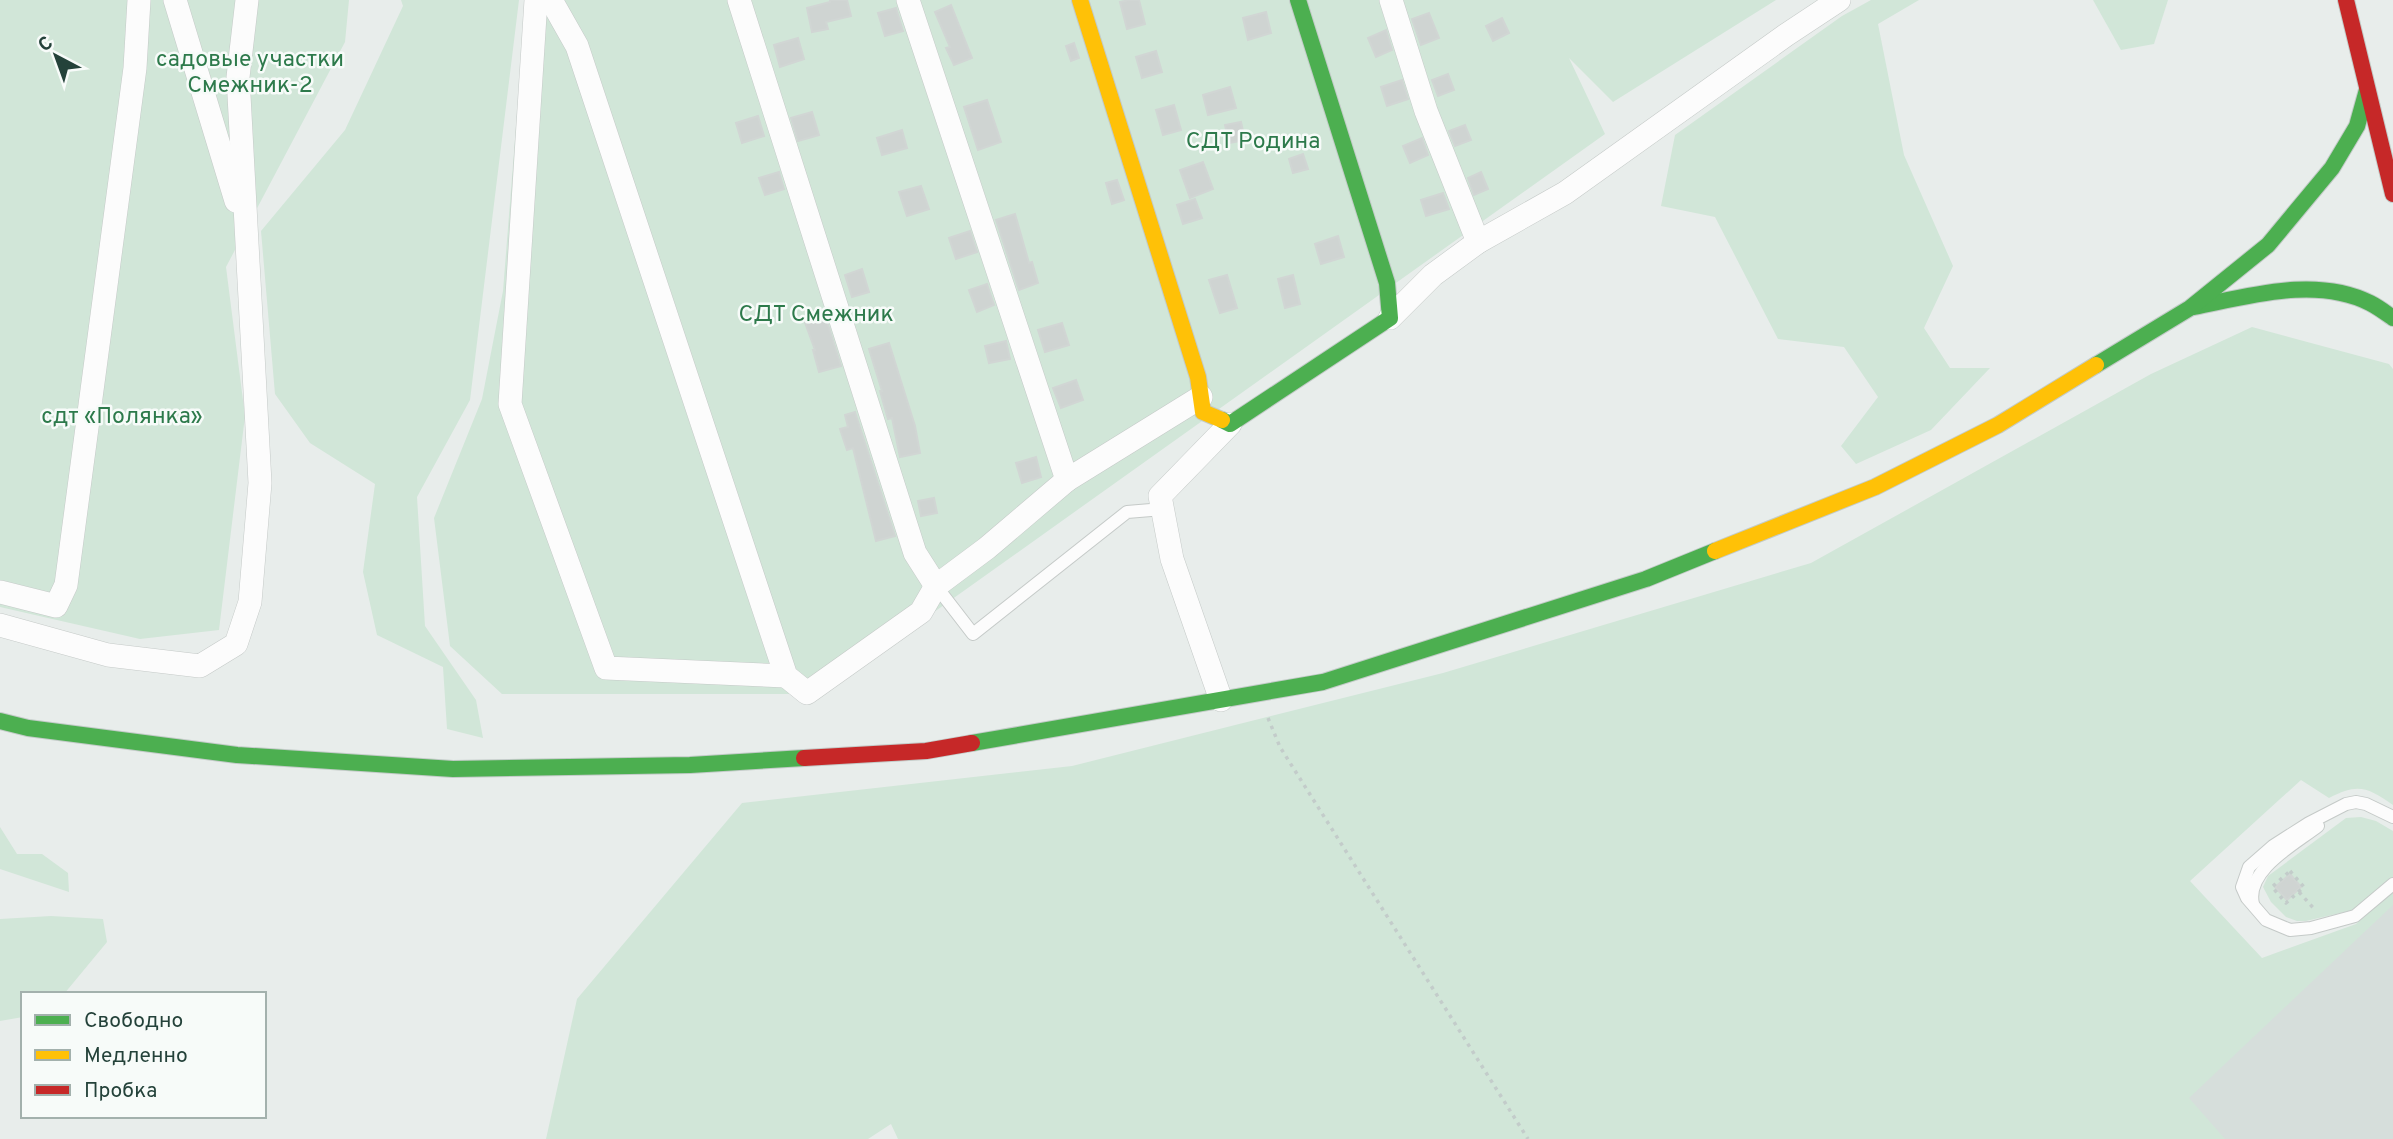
<svg xmlns="http://www.w3.org/2000/svg" width="2393" height="1139" viewBox="0 0 2393 1139" font-family="Overpass,sans-serif">
<rect width="100%" height="100%" fill="#e8edeb"/>
<path fill="#d6dedb" d="M2393,900V1139H2119Z"/>
<g fill="#d1e6d8">
<path d="M0,0H349L345,42L226,267L245,416L219,630L140,639L0,607Z"/>
<path d="M401,0H519L470,400L417,497L425,626L476,700L483,738L447,729L443,667L377,635L363,572L375,484L310,443L275,394L261,231L345,130L403,6Z"/>
<path d="M526,0H1776L1613,102L1569,58L1605,134L819,694H502L450,646L434,518L482,399L503,291Z"/>
<path d="M1871,0H1919L1878,24L1904,155L1953,266L1924,328L1950,368H1990L1931,430L1856,464L1841,446L1878,397L1844,347L1778,339L1715,217L1661,206L1675,135L1842,16Z"/>
<path d="M2093,0H2168L2154,44L2121,50Z"/>
<path d="M2252,327L2389,364L2393,369V805C2367,787 2358,783 2329,798L2301,780L2190,881L2262,958L2356,924L2393,891V905L2189,1098L2225,1139H898L891,1124L868,1139H546L577,999L742,803L1072,766L1443,673L1811,563L2151,374Z"/>
<path d="M2361,817L2376,821L2393,831V877L2367,901L2353,910L2306,921H2297L2286,917L2271,902L2263,887L2268,876L2346,818Z"/>
<path d="M0,827L17,854H42L68,873L69,892L0,869Z"/>
<path d="M51,916L103,919L107,942L64,994H23V1017L0,1021V919Z"/>
</g>
<g fill="#cfd4d2" stroke="#d1d6d4" stroke-width="2">
<path d="M830,0H847L851,16L826,22L828,29L812,32L807,8L830,2Z"/>
<path d="M1129,0H1139L1145,24L1127,29L1120,2Z"/>
<path d="M951,5L972,58L954,65L946,48L950,47L935,12Z"/>
<path d="M896,8L903,31L885,36L878,13Z"/>
<path d="M1266,12L1271,33L1248,40L1243,18Z"/>
<path d="M1429,13L1439,38L1421,45L1412,19Z"/>
<path d="M1502,18L1509,33L1493,41L1486,26Z"/>
<path d="M1386,30L1392,50L1376,57L1368,38Z"/>
<path d="M798,38L804,59L780,67L774,45Z"/>
<path d="M1074,43L1079,58L1071,61L1066,46Z"/>
<path d="M1156,51L1162,72L1142,78L1136,57Z"/>
<path d="M1448,74L1454,90L1438,96L1432,80Z"/>
<path d="M1402,80L1408,99L1387,106L1381,87Z"/>
<path d="M1230,87L1236,108L1208,115L1203,95Z"/>
<path d="M987,100L1001,142L978,150L964,107Z"/>
<path d="M1174,105L1181,130L1163,135L1156,110Z"/>
<path d="M812,112L819,135L798,141L791,118Z"/>
<path d="M758,116L764,136L742,143L736,123Z"/>
<path d="M1241,122L1245,140L1229,143L1225,125Z"/>
<path d="M1465,125L1471,140L1455,146L1449,131Z"/>
<path d="M902,130L907,148L882,155L877,138Z"/>
<path d="M1422,138L1428,155L1410,163L1403,146Z"/>
<path d="M1303,154L1308,169L1293,173L1289,159Z"/>
<path d="M1203,162L1213,189L1190,198L1180,170Z"/>
<path d="M779,172L784,189L765,195L759,178Z"/>
<path d="M1481,172L1488,189L1474,195L1468,178Z"/>
<path d="M1117,180L1124,200L1112,204L1106,183Z"/>
<path d="M921,186L929,209L907,216L899,192Z"/>
<path d="M1443,193L1449,209L1426,216L1421,200Z"/>
<path d="M1195,199L1202,218L1183,224L1177,205Z"/>
<path d="M1015,214L1029,263L1032,262L1038,283L1019,290L996,220Z"/>
<path d="M970,231L977,252L956,259L949,238Z"/>
<path d="M1338,236L1344,257L1321,264L1315,244Z"/>
<path d="M862,269L869,292L852,297L845,275Z"/>
<path d="M1227,275L1237,308L1220,313L1209,280Z"/>
<path d="M1293,275L1300,304L1285,308L1278,279Z"/>
<path d="M987,284L994,305L977,312L969,290Z"/>
<path d="M823,309L841,366L819,372L813,350H815L803,317Z"/>
<path d="M1062,323L1069,345L1045,352L1038,330Z"/>
<path d="M1006,341L1010,359L989,363L985,346Z"/>
<path d="M889,343L915,426L920,453L900,457L892,418L888,419L880,391H882L869,349Z"/>
<path d="M1076,380L1083,400L1061,408L1053,388Z"/>
<path d="M855,412L895,536L876,541L853,448L847,450L840,429L848,427L845,415Z"/>
<path d="M1036,457L1041,477L1022,483L1016,463Z"/>
<path d="M934,498L937,513L921,516L918,501Z"/>
<path d="M2290,874L2301,887L2287,900L2275,887Z"/>
</g>
<g fill="none" stroke-linecap="round" stroke-linejoin="round">
<g stroke="#c5cac8" stroke-width="14">
<g id="lane">
<path d="M936,586L973,634L1127,512L1163,509"/>
<path d="M2393,817L2366,804L2356,802L2346,804L2309,823L2273,846L2249,867L2242,887L2247,898L2266,920L2290,930L2311,928L2355,916L2393,884"/>
<path d="M2253,904C2245,870 2295,844 2318,826"/>
</g>
</g>
<g stroke="#c5cac8" stroke-width="24">
<g id="street">
<path d="M175,0L236,201"/>
<path d="M536,0L510,404L606,668L786,676"/>
<path d="M551,0L577,46L786,676L807,693L921,612L936,586"/>
<path d="M739,0L915,553L936,586L987,548L1067,480"/>
<path d="M908,0L1067,480L1201,397"/>
<path d="M1391,0L1426,111L1478,242"/>
<path d="M1390,318L1433,275L1478,242L1565,193L1786,35L1839,0"/>
<path d="M0,592L56,606L66,585L135,68L139,0"/>
<path d="M0,625L108,655L200,666L236,644L250,602L260,483L238,77L247,0"/>
<path d="M1221,700L1172,559L1160,496L1230,424"/>
</g>
</g>
<g stroke="#c3cbc8" stroke-width="18">
<g id="fast">
<path d="M2194,307C2250,296 2316,276 2370,303C2378,307 2386,313 2393,318"/>
<path d="M2096,365L2190,308L2268,245L2332,168L2357,126L2367,90"/>
<path d="M1222,420L1230,424L1390,318L1387,283L1298,0"/>
<path d="M0,721L28,728L237,755L453,769L690,765L804,758"/>
<path d="M972,743L1323,682L1646,579L1715,551"/>
</g>
</g>
<g stroke="#c3cbc8" stroke-width="18">
<g id="slow">
<path d="M1080,0L1198,377L1203,412L1222,420"/>
<path d="M1715,551L1875,487L1998,425L2096,365"/>
</g>
</g>
<g stroke="#c3cbc8" stroke-width="18">
<g id="jam">
<path d="M2346,0L2393,194"/>
<path d="M804,758L926,751L972,743"/>
</g>
</g>
<g stroke="#c3ccca" stroke-width="3.5" stroke-dasharray="3.5 5" stroke-linecap="butt">
<path d="M1268,718L1280,747L1528,1139"/>
<path d="M2290,871L2304,887L2286,903L2272,887Z"/>
<path d="M2299,892L2316,911"/>
</g>
<use href="#lane" stroke="#fcfcfc" stroke-width="12"/>
<use href="#street" stroke="#fcfcfc" stroke-width="23"/>
<use href="#fast" stroke="#4caf50" stroke-width="16"/>
<use href="#slow" stroke="#ffc107" stroke-width="16"/>
<use href="#jam" stroke="#c62828" stroke-width="16"/>
</g>
<g text-anchor="middle" stroke-width="5" stroke-linejoin="round" paint-order="stroke">
<g font-size="23" fill="#2d7a4b" stroke="#f7fbf9">
<text x="250" y="66">садовые участки<tspan x="250" dy="26">Смежник-2</tspan></text>
<text x="1253" y="148">СДТ Родина</text>
<text x="816" y="321">СДТ Смежник</text>
<text x="122" y="423">сдт «Полянка»</text>
</g>
</g>
<rect x="21" y="992" width="245" height="126" fill="#f7fbf9" stroke="#a3b1ad" stroke-width="2"/>
<rect x="35" y="1015" width="35" height="10" fill="#4caf50" stroke="#a3b1ad" stroke-width="2"/>
<text x="84" y="1027" font-size="21" fill="#24423a">Свободно</text>
<rect x="35" y="1050" width="35" height="10" fill="#ffc107" stroke="#a3b1ad" stroke-width="2"/>
<text x="84" y="1062" font-size="21" fill="#24423a">Медленно</text>
<rect x="35" y="1085" width="35" height="10" fill="#c62828" stroke="#a3b1ad" stroke-width="2"/>
<text x="84" y="1097" font-size="21" fill="#24423a">Пробка</text>
<g transform="translate(56 56) rotate(319)" stroke="#f7fbf9" stroke-width="5" paint-order="stroke">
<path d="M0-5L12 26L0 18L-12 26Z" fill="#24423a"/>
<text y="-10" font-size="19" font-weight="bold" text-anchor="middle" fill="#24423a">С</text>
</g>
</svg>
